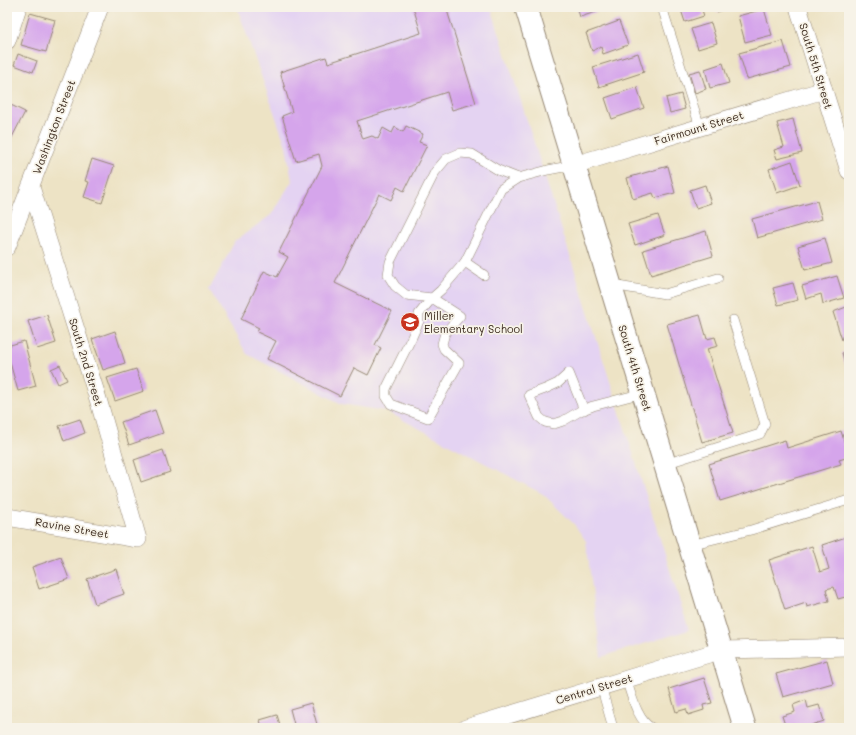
<svg xmlns="http://www.w3.org/2000/svg" width="856" height="735" viewBox="0 0 856 735" font-family="Mali,sans-serif">
<rect width="100%" height="100%" fill="#f7f3e8"/>
<filter id="ink" filterUnits="userSpaceOnUse"><feTurbulence type="fractalNoise" baseFrequency=".025" numOctaves="2"/><feDisplacementMap in="SourceGraphic" scale="8" xChannelSelector="R" yChannelSelector="G"/><feConvolveMatrix kernelMatrix="1 2 1 2 8 2 1 2 1" color-interpolation-filters="sRGB"/></filter>
<filter id="wash" filterUnits="userSpaceOnUse"><feTurbulence type="fractalNoise" baseFrequency=".012" numOctaves="4" result="noise"/><feDisplacementMap in="SourceGraphic" scale="16" xChannelSelector="R" yChannelSelector="G"/><feGaussianBlur stdDeviation="0.9" result="paint"/><feColorMatrix in="noise" values="0 0 0 0 0 0 0 0 0 0 0 0 0 0 0 0 0 1.4 0 .05"/><feComposite in="paint" operator="in"/></filter>
<g filter="url(#wash)">
<rect width="100%" height="100%" fill="#ede3c5"/>
<path fill="#e4d3f2" d="M237,7H491L689,630L601,657L586,541L574,524L543,494L386,411L342,404L247,354L209,290L235,241L271,215L292,181L286,146Z"/>
<g id="blocks">
<g fill="#d5a5eb">
<path d="M413,7H446L476,103L452,110L447,92L357,121L363,139L372,136L378,139L383,128L392,133L395,127L403,132L406,126L423,134L419,142L427,145L404,191L397,187L391,200L379,194L335,283L392,311L375,345L381,348L368,375L354,368L340,396L267,359L276,341L257,332L259,328L241,319L264,271L277,277L288,257L279,252L322,166L319,154L296,161L282,116L292,112L280,72L326,57L328,63L421,33Z"/>
<path d="M577,7H612L580,17Z"/>
<path d="M680,7H701L704,16L685,22Z"/>
<path d="M716,7H731L717,12Z"/>
<path d="M764,9L772,35L745,42L738,16Z"/>
<path d="M30,13L55,20L46,52L21,45Z"/>
<path d="M619,21L628,45L603,54L601,47L592,51L586,33Z"/>
<path d="M711,23L717,43L698,49L691,29Z"/>
<path d="M783,41L791,67L747,79L739,53Z"/>
<path d="M638,53L644,72L599,87L593,67Z"/>
<path d="M18,54L37,61L33,72L14,65Z"/>
<path d="M723,63L729,83L710,88L705,69Z"/>
<path d="M700,70L706,89L695,93L689,73Z"/>
<path d="M637,87L644,108L612,119L605,98Z"/>
<path d="M681,94L685,109L670,113L666,98Z"/>
<path d="M7,103L25,112L7,147Z"/>
<path d="M793,119L802,153L777,159L774,150L784,147L777,123Z"/>
<path d="M92,159L114,166L102,203L84,197L89,182L85,181Z"/>
<path d="M792,161L800,185L777,193L769,169Z"/>
<path d="M668,166L675,193L655,198L653,193L633,199L627,178Z"/>
<path d="M705,185L711,203L696,208L690,190Z"/>
<path d="M817,201L822,219L757,238L752,219Z"/>
<path d="M658,215L665,235L635,245L628,224Z"/>
<path d="M706,231L713,256L651,275L643,250Z"/>
<path d="M825,238L832,263L805,270L798,246Z"/>
<path d="M837,276L844,298L823,304L821,294L806,299L802,286Z"/>
<path d="M793,283L798,300L778,305L773,288Z"/>
<path d="M849,306V337L842,340L833,312Z"/>
<path d="M47,315L56,343L37,349L28,321Z"/>
<path d="M700,315L707,339L715,337L718,346L707,349L733,433L702,442L667,324Z"/>
<path d="M115,331L125,363L103,370L92,339Z"/>
<path d="M24,341L36,386L18,391L7,352V346Z"/>
<path d="M849,351V377L842,353Z"/>
<path d="M60,365L67,380L58,384L51,369Z"/>
<path d="M136,369L144,391L115,401L107,378Z"/>
<path d="M155,410L163,433L129,445L121,422Z"/>
<path d="M80,419L85,433L64,441L59,426Z"/>
<path d="M841,431L849,457L839,460L841,464L720,501L709,464L785,440L787,448Z"/>
<path d="M163,450L170,472L141,482L134,460Z"/>
<path d="M849,536V596L838,599L834,587L826,589L829,601L807,607L806,603L785,610L769,560L812,546L820,572L829,569L822,545Z"/>
<path d="M61,557L69,579L39,589L32,567Z"/>
<path d="M116,569L124,594L95,604L87,579Z"/>
<path d="M827,660L833,683L783,697L776,674Z"/>
<path d="M704,678L712,703L703,705L704,710L688,715L686,709L676,712L669,689Z"/>
<path d="M806,700L808,708L819,705L824,721L803,728H786L782,716L795,712L793,705Z"/>
<path d="M311,703L318,728H295L290,709Z"/>
<path d="M277,715L281,728H262L260,720Z"/>
</g>
</g>
</g>
<g filter="url(#ink)">
<use href="#blocks" fill-opacity="0" stroke="#948672" stroke-width="1"/>
<g fill="none" stroke-linecap="round" stroke-linejoin="round">
<g stroke="#948672" stroke-width="10">
<g id="lane">
<path d="M662,7L700,127"/>
<path d="M518,178L501,189L465,262L441,290L432,298L419,314V321L412,337L386,389V396L391,404L428,418L459,363L444,349L442,344L445,333L460,316L432,298L406,295L395,286L388,275L390,262L435,172L446,159L460,153L472,154L498,170L518,178L548,170L574,165"/>
<path d="M465,262L484,275"/>
<path d="M612,285L665,294L718,278"/>
<path d="M584,410L569,373L558,383L545,389L529,395L539,417L545,422L554,424L563,421L580,411L593,406L643,393"/>
<path d="M665,464L760,434L765,424L733,320"/>
<path d="M690,545L751,530L849,500"/>
<path d="M626,679C631,693 637,721 652,728"/>
<path d="M601,686L613,728"/>
</g>
</g>
<g stroke="#948672" stroke-width="18">
<g id="street">
<path d="M798,7L849,171"/>
<path d="M7,41L18,7"/>
<path d="M574,165L824,90"/>
<path d="M7,247L100,7"/>
<path d="M7,517L138,539L98,399L31,187"/>
<path d="M466,728L722,650L849,647"/>
</g>
</g>
<g stroke="#948672" stroke-width="24">
<path id="secondary" d="M526,7L745,728"/>
</g>
<use href="#lane" stroke="#fff" stroke-width="9"/>
<use href="#street" stroke="#fff" stroke-width="17"/>
<use href="#secondary" stroke="#fff" stroke-width="22"/>
</g>
</g>
<defs>
<g id="school-disc" transform="scale(1)"><circle r="9.5" fill="#c8321e" stroke="#f7f3e8"/><path d="M0-5L7-2L0 1L-7-2ZM-4 1L0 2.5L4 1V4Q0 6-4 4Z" fill="#fff"/></g>
</defs>
<g fill-rule="evenodd">
<use href="#school-disc" x="410" y="322"/>
</g>
<g text-anchor="middle" stroke-width="3.5" stroke-linejoin="round" paint-order="stroke">
<g font-size="11" fill="#3b2a1e" stroke="#f7f3e8">
<text transform="translate(816 66) rotate(73)" y="4">South 5th Street</text>
<text transform="translate(54 127) rotate(-69)" y="4">Washington Street</text>
<text transform="translate(699 128) rotate(-17)" y="4">Fairmount Street</text>
<text transform="translate(86 362) rotate(73)" y="4">South 2nd Street</text>
<text transform="translate(635 368) rotate(73)" y="4">South 4th Street</text>
<text transform="translate(72 528) rotate(10)" y="4">Ravine Street</text>
<text transform="translate(594 689) rotate(-17)" y="4">Central Street</text>
</g>
<g font-size="11" fill="#3b2a1e" stroke="#f7f3e8" text-anchor="start">
<text x="424" y="320">Miller<tspan x="424" dy="13">Elementary School</tspan></text>
</g>
</g>
<rect width="856" height="735" fill="none" stroke="#f7f3e8" stroke-width="24"/>
</svg>
